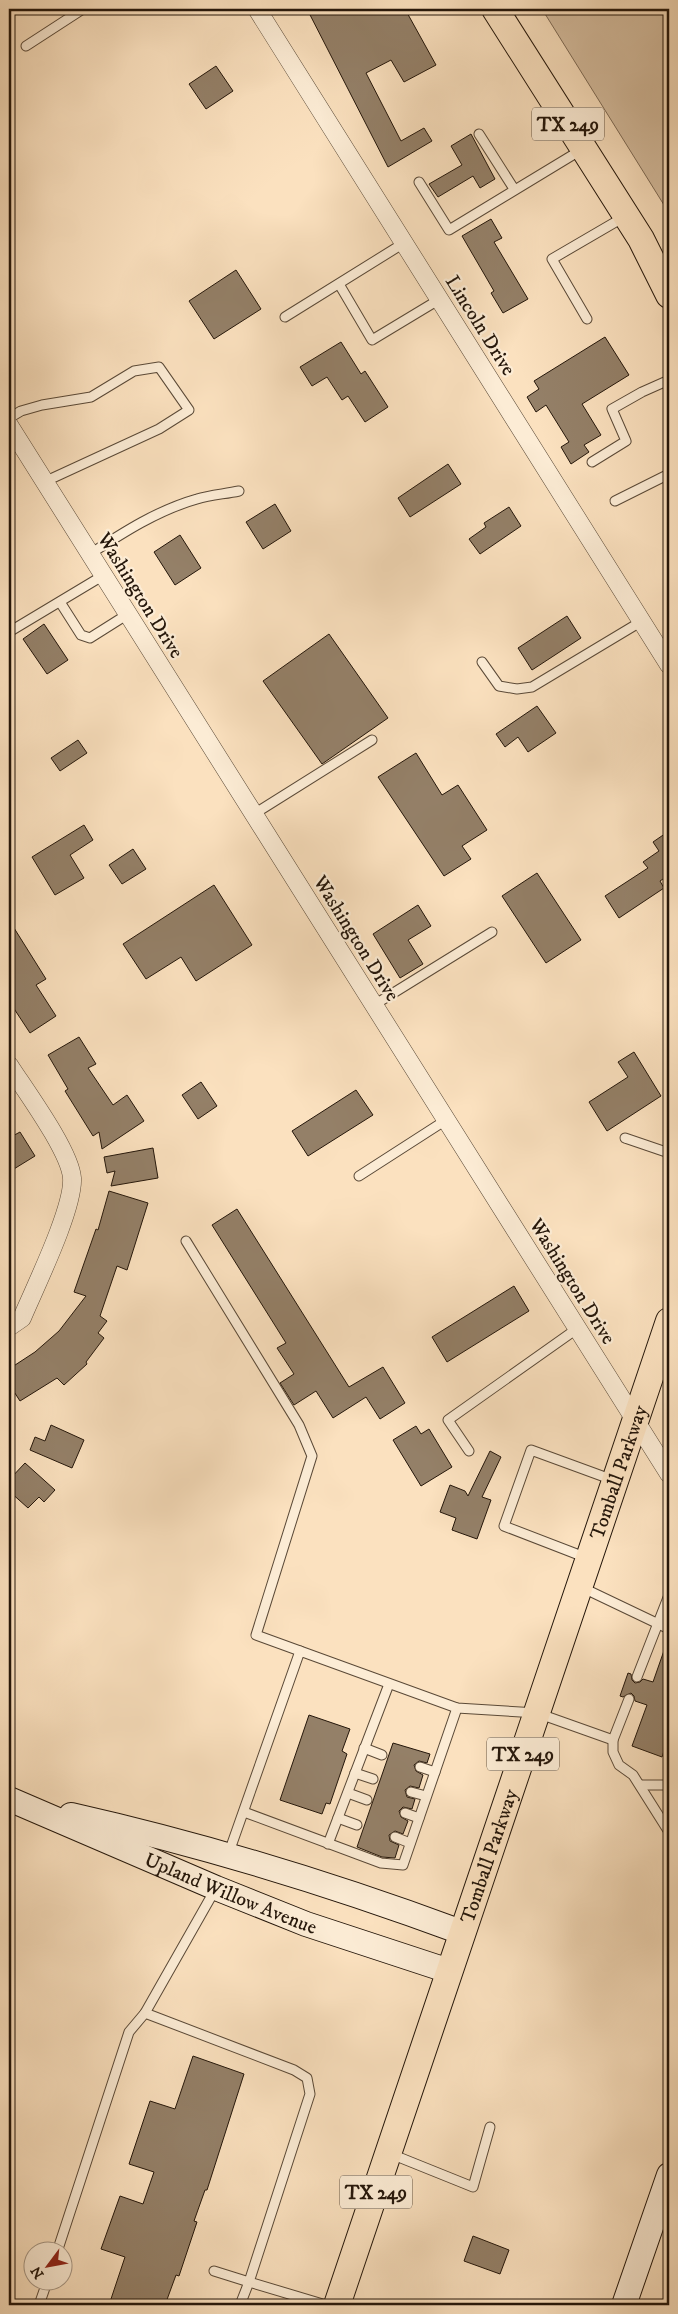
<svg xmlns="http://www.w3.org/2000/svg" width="678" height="2314" viewBox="0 0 678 2314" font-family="'IM FELL DW Pica',serif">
<rect width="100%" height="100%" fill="#fbe1bf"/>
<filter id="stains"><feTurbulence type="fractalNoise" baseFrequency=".004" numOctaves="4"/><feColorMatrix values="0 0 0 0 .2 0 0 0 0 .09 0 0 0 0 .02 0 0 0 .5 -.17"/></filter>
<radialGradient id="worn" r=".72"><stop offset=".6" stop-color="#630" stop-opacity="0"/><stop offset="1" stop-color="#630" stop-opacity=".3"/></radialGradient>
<path fill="#d6bea0" stroke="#7d6a55" d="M542,9H669V214V213Z"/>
<g fill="#948068" stroke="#24160a">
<path d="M307,9H405L436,65L404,82L391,60L366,73L401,141L424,128L432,141L388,167Z"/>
<path d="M216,66L233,91L206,109L189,84Z"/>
<path d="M471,134L495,179L480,188L473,176L438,197L429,184L462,165L451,146Z"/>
<path d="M491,219L502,238L494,242L528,299L503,313L491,293L494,291L462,236Z"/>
<path d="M236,270L261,309L214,339L189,301Z"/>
<path d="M605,337L629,375L582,404L601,435L584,445L589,452L571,464L561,447L569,442L546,405L536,412L527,397L539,389L534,381Z"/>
<path d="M341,342L361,374L365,371L388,407L365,422L348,396L342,400L327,377L312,386L300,367Z"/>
<path d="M448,464L461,484L410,517L398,498Z"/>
<path d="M275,504L291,531L263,549L246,522Z"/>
<path d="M509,507L521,526L480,554L469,539L486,527L484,523Z"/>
<path d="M180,535L201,568L175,585L154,552Z"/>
<path d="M567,616L581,638L532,670L518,648Z"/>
<path d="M44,624L68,660L47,674L23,639Z"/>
<path d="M329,634L388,718L322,764L263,681Z"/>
<path d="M537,706L556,733L528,752L518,737L505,747L496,734Z"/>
<path d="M78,740L87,753L60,771L51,758Z"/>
<path d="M416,753L442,795L458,785L487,830L462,846L471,859L444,876L378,777Z"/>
<path d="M84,825L93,840L70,855L84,878L55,895L32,857Z"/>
<path d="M669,831V875L660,881L664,888L619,918L605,896L648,868L643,862L659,851L653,842Z"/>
<path d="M133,849L146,869L122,884L109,865Z"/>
<path d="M537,873L581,940L546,963L502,896Z"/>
<path d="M214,885L252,945L196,981L181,957L146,979L123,944Z"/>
<path d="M418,905L431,926L408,940L423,964L400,978L373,934Z"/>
<path d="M9,920L46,979L36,985L56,1016L30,1033L9,1001Z"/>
<path d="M79,1037L96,1064L88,1068L113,1105L127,1095L144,1121L102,1149L99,1132L93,1136L65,1091L68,1089L48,1055Z"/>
<path d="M634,1052L661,1096L607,1131L589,1102L628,1077L618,1062Z"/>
<path d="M201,1082L217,1106L198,1119L182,1095Z"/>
<path d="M356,1090L373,1115L308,1156L292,1131Z"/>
<path d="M20,1132L35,1156L9,1172V1138Z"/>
<path d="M153,1148L158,1178L111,1186L115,1171L107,1173L104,1157Z"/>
<path d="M109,1191L148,1203L127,1270L117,1266L100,1316L107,1321L98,1333L104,1338L86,1362L87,1364L64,1385L57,1378L20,1401L9,1384V1369L35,1352L59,1331L86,1296L74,1292L96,1229L98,1230Z"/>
<path d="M237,1209L349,1387L383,1367L405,1403L380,1419L366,1397L333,1418L316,1391L294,1405L280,1383L294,1374L277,1348L286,1343L212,1225Z"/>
<path d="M514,1286L529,1311L447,1362L432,1337Z"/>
<path d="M51,1425L84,1440L72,1468L30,1450L35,1437L45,1441Z"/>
<path d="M416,1426L421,1434L429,1429L452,1467L421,1486L393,1440Z"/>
<path d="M490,1451L501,1457L482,1497L491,1500L477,1539L452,1530L456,1518L440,1512L450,1485L465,1491L468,1496Z"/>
<path d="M25,1463L55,1490L44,1502L39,1497L28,1508L9,1491V1480Z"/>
<path d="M667,1642L669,1643V1735L662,1757L632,1746L647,1705L635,1701L634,1696L631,1693L623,1697L620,1696L628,1673L631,1674L632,1680L635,1683L640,1682L643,1679L653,1682Z"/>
<path d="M309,1715L350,1729L342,1751L347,1754L330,1804L326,1803L322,1814L280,1800Z"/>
<path d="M393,1743L430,1754L427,1763L419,1761L414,1765L416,1771L423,1775L419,1788L410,1786L405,1790L407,1797L415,1799L412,1809L403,1807L399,1811L401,1817L408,1821L403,1834L395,1831L389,1835L390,1841L399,1845L395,1858L382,1857L357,1847Z"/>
<path d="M193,2056L244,2074L207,2190H205L194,2221L197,2222L179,2276L176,2275L165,2305H109L125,2257L101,2249L120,2196L143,2204L154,2172L129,2164L150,2101L175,2109Z"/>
<path d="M473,2236L509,2250L500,2274L464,2261Z"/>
</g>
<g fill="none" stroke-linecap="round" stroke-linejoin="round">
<g stroke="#5a4937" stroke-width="11">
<g id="lane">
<path d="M26,46L83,9"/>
<path d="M479,134L514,189"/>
<path d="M419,182L449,230L581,150"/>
<path d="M339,284L372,340L440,299"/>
<path d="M285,317L404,243"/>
<path d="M587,319L552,259L624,217"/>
<path d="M9,418L21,411L42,405L91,397L134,371L159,367L189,410L159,429L44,482"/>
<path d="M592,462L626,441L612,409L642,392L669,380"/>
<path d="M615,501L669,474"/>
<path d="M90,554C124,532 158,510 197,499C210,495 225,494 239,491"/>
<path d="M60,602L81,635L90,638L128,614"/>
<path d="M9,632L104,575"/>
<path d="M482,662L499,686L517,689L532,687L642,621"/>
<path d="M254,814L372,740"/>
<path d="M374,1005L492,932"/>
<path d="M625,1138L669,1153"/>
<path d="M359,1176L446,1120"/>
<path d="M186,1241L299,1425L312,1456L256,1635L300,1651"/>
<path d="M469,1451L448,1420L578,1328"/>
<path d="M587,1558L504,1526L531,1450L613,1480"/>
<path d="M581,1587L669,1629"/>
<path d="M637,1677L669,1595"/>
<path d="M629,1699L613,1740V1752L619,1765L633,1775L669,1832"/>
<path d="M364,1748L382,1755"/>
<path d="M420,1767L435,1772"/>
<path d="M355,1773L373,1779"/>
<path d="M640,1785H669"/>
<path d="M411,1792L426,1796"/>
<path d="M348,1793L367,1800"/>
<path d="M244,1812L381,1863L403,1865L457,1708"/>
<path d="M405,1813L419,1818"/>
<path d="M338,1818L357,1825"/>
<path d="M395,1837L410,1843"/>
<path d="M328,1844L389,1684"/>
<path d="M228,1855L300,1651L457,1708L537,1713L613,1740"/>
<path d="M145,2013L294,2070L307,2078L310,2094L249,2282L214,2271"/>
<path d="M391,2154L473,2187L490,2127"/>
<path d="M57,2252L129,2032L145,2013L216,1888"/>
<path d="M39,2305L47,2282"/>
<path d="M240,2305L249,2282L326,2305"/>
</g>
</g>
<g stroke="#5a4937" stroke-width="19">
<g id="street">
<path d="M257,9L669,665"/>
<path d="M9,425L669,1474"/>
<path d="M9,1065C25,1090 70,1151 72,1178C74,1208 35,1287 22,1318L9,1327"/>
</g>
</g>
<g stroke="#24160a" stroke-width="26">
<g id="secondary">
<path id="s1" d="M9,1799L216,1888L306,1924L449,1971"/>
<path d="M71,1815C204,1845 334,1885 461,1932"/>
<path d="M624,2305L669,2175"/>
</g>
</g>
<g stroke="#24160a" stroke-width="28">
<g id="primary">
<path d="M495,9L641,239L669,295"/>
<path id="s2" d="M337,2305L669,1321"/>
</g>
</g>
<use href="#lane" stroke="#fcecd5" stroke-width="9"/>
<use href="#street" stroke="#fcecd5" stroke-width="18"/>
<use href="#secondary" stroke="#fcecd5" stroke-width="24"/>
<use href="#primary" stroke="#fbe1bf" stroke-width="26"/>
</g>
<g text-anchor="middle" stroke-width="4.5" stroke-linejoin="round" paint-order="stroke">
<g fill="#fcecd5" stroke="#655647" stroke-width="1">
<rect x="532" y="107.5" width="72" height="33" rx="4"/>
<rect x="487" y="1737.5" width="72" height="33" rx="4"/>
<rect x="340" y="2175.5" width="72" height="33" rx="4"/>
</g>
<g font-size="19" font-weight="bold" fill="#24160a">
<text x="568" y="131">TX 249</text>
<text x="523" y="1761">TX 249</text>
<text x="376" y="2199">TX 249</text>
</g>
<g font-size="20" fill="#24160a" stroke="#fcecd5">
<text transform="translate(481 325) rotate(58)" y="7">Lincoln Drive</text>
<text transform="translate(141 595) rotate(58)" y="7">Washington Drive</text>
<text transform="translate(357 938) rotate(58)" y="7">Washington Drive</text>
<text transform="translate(573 1281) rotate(58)" y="7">Washington Drive</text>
<text dy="7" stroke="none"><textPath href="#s2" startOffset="879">Tomball Parkway</textPath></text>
<text dy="7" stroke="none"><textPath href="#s2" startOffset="474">Tomball Parkway</textPath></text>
<text dy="7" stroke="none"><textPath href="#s1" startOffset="241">Upland Willow Avenue</textPath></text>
</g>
</g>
<rect width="678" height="2314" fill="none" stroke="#fbe1bf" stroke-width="30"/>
<rect x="10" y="10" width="658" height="2294" fill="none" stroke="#24160a" stroke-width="2.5"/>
<rect x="15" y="15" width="648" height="2284" fill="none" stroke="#24160a"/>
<g transform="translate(48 2266) rotate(238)"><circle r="24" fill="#fcecd5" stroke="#a69684"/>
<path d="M0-4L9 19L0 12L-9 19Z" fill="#8f2418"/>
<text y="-8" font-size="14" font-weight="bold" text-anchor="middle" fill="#24160a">N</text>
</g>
<rect width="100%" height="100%" filter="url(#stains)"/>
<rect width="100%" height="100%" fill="url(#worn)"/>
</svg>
